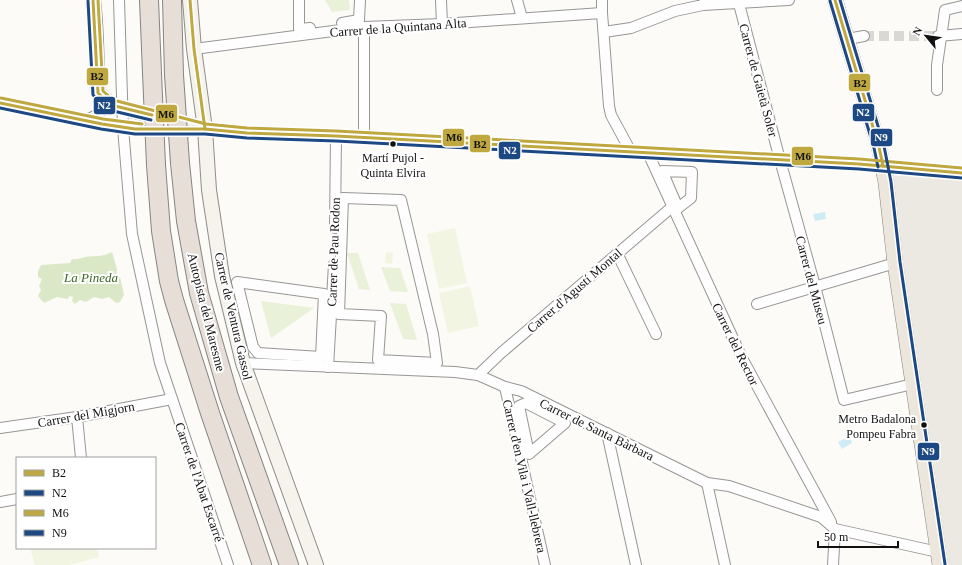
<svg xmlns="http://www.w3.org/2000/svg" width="962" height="565" viewBox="0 0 962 565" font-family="Georgia,serif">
<rect width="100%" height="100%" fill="#fcfbf7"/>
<g fill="#e9f1d8">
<path d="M325,0H349L350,10L332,12Z"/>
<path d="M347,253H358L370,290L359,289Z"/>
<path d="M381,267L400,268L408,292L390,291Z"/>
<path d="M261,301L314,308L271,338Z"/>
<path d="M390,303L406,304L417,340L403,339Z"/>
</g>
<path fill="#dbe8c7" d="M112,252L117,269L116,277H120L124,295L120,302L116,303L109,297L102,299L94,297L86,302L80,300L75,304L72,301L73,297L69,296L68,299L57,297L44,303L38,296L41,290L39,286L42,279L38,277V271L41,265L70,263L72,259C78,260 80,258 85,257C96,255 100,258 112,252Z"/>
<g fill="#f2f5e2">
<path d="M455,228L467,283L439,289L427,234Z"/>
<path d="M386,252L393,253L392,264L385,263Z"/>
<path d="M470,286L479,326L448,333L439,293Z"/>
<path d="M30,548H97L99,557L70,565H35Z"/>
</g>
<path fill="#ece9e3" d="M891,175L962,179V565H945L890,196Z"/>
<g fill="#cfecf4">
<path d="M825,212L826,219L815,221L813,214Z"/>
<path d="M850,436L852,443L842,449L838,442Z"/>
</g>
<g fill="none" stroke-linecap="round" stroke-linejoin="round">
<path stroke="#d9d8d4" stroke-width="10" stroke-dasharray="10 5" stroke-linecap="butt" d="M864,36H938"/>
<g stroke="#979695" stroke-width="12">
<g id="street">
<path d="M119,0L123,128L132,234L160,363L228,565"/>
<path d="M299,0V29L310,28"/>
<path d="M441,0L442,24"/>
<path d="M517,0L522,18"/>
<path d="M602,0V13L609,106L611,115L631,152"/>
<path d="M738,0L780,160L815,286L844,400L913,384"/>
<path d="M703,5L789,0"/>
<path d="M342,23L359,20L360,0"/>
<path d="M364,27V138"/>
<path d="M604,32L631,28L675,11L703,5L705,0"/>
<path d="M938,36L962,34"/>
<path d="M847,39L864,36"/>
<path d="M194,49L364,27L442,24L602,13"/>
<path d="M937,90V65L945,10L962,6"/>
<path d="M0,103L102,124L132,129H181"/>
<path d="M84,121C93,117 104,113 107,102"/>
<path d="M199,129L247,133L336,136L859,164L962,173"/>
<path d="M648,153L742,358L831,522"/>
<path d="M662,171L692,172L691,198L678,208Z"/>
<path d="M343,198L401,200L433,334L437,363L378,360L381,316L339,314Z"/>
<path d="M335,228L336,136"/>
<path d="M617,253L656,334"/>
<path d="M237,282L324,294L321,357L258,353L253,347Z"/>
<path d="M757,304L895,263"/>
<path d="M243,363L455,372L478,375L505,387L521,391L707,483L729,486L821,517L835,529L938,552"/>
<path d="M328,367L334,264"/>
<path d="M478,375L501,353L672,207"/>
<path d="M505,387L545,565"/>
<path d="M526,403L565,423L529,454L519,406Z"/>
<path d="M77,417L81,458"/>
<path d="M0,428L77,417L172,399"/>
<path d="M607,433L636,565"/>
<path d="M707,483L725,565"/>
<path d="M0,502L17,499"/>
<path d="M833,565L835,529"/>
</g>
</g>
<g stroke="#8d8d8b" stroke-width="16">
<g id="secondary">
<path d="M93,0C97,31 96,62 98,93L111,105L205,129"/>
<path d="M190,0L194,49L205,129L209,190L222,276L243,363L316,565"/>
</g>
</g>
<g stroke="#848482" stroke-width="16">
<path id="primary" d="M835,0L879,147L886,183L895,263L940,565"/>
</g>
<g stroke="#848482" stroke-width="20">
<g id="highway">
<path d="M149,0L152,73"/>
<path d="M172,0L174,75"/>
<path d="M180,163L186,221L199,293L229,397L289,565"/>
<path d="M156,165L161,231L169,281L174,300L210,413L262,565"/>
</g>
</g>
<use href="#street" stroke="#fffefe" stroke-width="10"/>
<use href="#secondary" stroke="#f5f3ec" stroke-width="14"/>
<use href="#primary" stroke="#ece6dc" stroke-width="15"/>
<use href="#highway" stroke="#e8ded8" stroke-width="18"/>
<g stroke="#848482" stroke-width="20" stroke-linecap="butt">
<g id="highway-bridge">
<path d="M152,73L156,165"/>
<path d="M174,75L180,163"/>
</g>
</g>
<use href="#highway-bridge" stroke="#e8ded8" stroke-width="18"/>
<g stroke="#fff" stroke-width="6">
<g id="bus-1">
<path d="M93,0L98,93L111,105L152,115"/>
<path d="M190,0L194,49L205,129"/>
<path d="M835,0L879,147L883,166"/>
<path d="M0,103L102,124L135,129H205L247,133L336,136L859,164L962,173"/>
</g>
</g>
<g stroke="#fff" stroke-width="6">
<g id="bus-2">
<path d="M88,1L93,95L109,110L151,120"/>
<path d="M830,1L874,148L878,167"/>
<path d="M0,108L101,129L135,134H205L247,138L336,141L859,169L962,178"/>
</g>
</g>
<g stroke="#fff" stroke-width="6">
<g id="bus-3">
<path d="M98,0L103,91L113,100L206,124L247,128L336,131L859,159L962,168"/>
<path d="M1,98L103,119L142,124"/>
</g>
</g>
<g stroke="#fff" stroke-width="6">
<path id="bus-4" d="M840,0L884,146L891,182L900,262L945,564"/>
</g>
<use href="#bus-1" stroke="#bfa840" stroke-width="3"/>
<use href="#bus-2" stroke="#1c4883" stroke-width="3"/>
<use href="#bus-3" stroke="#bfa840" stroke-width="3"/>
<use href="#bus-4" stroke="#1c4883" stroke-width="3"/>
</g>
<g fill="#111" stroke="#fff" stroke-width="1.5">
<circle cx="393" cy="144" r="3.5"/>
<circle cx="924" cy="425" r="3.5"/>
</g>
<g text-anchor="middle" stroke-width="4" stroke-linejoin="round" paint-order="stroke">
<g font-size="12" fill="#111" stroke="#fff">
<text x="393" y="162">Martí Pujol -<tspan x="393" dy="15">Quinta Elvira</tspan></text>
<text x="916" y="423" text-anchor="end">Metro Badalona<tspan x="916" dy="15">Pompeu Fabra</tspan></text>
</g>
<g font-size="13" fill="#111" stroke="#fff">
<text transform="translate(398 27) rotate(-4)" y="5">Carrer de la Quintana Alta</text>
<text transform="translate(759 80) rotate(75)" y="5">Carrer de Gaietà Soler</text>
<text transform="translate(333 252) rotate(-88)" y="5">Carrer de Pau Rodon</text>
<text transform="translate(812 280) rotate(75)" y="5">Carrer del Museu</text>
<text transform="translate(574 290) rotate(-41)" y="5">Carrer d'Agustí Montal</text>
<text transform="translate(207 312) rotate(76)" y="5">Autopista del Maresme</text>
<text transform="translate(234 316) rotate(77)" y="5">Carrer de Ventura Gassol</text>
<text transform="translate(736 344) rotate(64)" y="5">Carrer del Rector</text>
<text transform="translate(86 414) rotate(-10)" y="5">Carrer del Migjorn</text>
<text transform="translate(597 429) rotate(26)" y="5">Carrer de Santa Bàrbara</text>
<text transform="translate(525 476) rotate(77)" y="5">Carrer d'en Vila i Vall-llebrera</text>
<text transform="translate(200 482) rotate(71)" y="5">Carrer de l'Abat Escarré</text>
</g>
<g font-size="13" font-style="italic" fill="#396623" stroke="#fff">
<text x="91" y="282">La Pineda</text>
</g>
</g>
<g stroke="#fff" stroke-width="1.5">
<rect x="86" y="67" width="23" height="19" rx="4" fill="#bfa840"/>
<rect x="848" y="73" width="23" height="19" rx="4" fill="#bfa840"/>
<rect x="93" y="96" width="23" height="19" rx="4" fill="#1c4883"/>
<rect x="852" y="103" width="23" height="19" rx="4" fill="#1c4883"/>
<rect x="155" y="104" width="23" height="19" rx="4" fill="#bfa840"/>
<rect x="442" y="128" width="23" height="19" rx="4" fill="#bfa840"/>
<rect x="870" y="128" width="23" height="19" rx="4" fill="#1c4883"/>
<rect x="469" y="134" width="22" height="19" rx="4" fill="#bfa840"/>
<rect x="498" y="141" width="23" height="19" rx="4" fill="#1c4883"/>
<rect x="791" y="146" width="23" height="20" rx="4" fill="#bfa840"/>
<rect x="917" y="442" width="23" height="19" rx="4" fill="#1c4883"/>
</g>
<g font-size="11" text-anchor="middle" font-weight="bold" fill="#fff">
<text x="104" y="109">N2</text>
<text x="863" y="116">N2</text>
<text x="881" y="141">N9</text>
<text x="510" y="154">N2</text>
<text x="928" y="455">N9</text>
</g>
<g font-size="11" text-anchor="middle" font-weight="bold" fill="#111">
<text x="97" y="80">B2</text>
<text x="860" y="87">B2</text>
<text x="166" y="118">M6</text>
<text x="454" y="141">M6</text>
<text x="480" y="148">B2</text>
<text x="803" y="160">M6</text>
</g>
<rect x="16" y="457" width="140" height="92" fill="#ffffff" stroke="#a0a0a0"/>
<rect x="24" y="470" width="20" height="6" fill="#bfa840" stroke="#a0a0a0"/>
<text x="52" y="477" font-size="12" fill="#111111">B2</text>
<rect x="24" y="490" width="20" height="6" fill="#1c4883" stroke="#a0a0a0"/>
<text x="52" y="497" font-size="12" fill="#111111">N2</text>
<rect x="24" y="510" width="20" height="6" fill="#bfa840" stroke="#a0a0a0"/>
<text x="52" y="517" font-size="12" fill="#111111">M6</text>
<rect x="24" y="530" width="20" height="6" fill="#1c4883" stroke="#a0a0a0"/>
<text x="52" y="537" font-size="12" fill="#111111">N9</text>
<g transform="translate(926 36) rotate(299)" stroke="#ffffff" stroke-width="3" paint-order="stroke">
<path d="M0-3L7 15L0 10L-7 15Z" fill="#111111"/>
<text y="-6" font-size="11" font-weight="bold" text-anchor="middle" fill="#111111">N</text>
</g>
<path d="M818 541v6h80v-6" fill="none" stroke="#111111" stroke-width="2"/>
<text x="824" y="541" font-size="12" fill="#111111" stroke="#ffffff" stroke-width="3" paint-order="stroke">50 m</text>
</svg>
